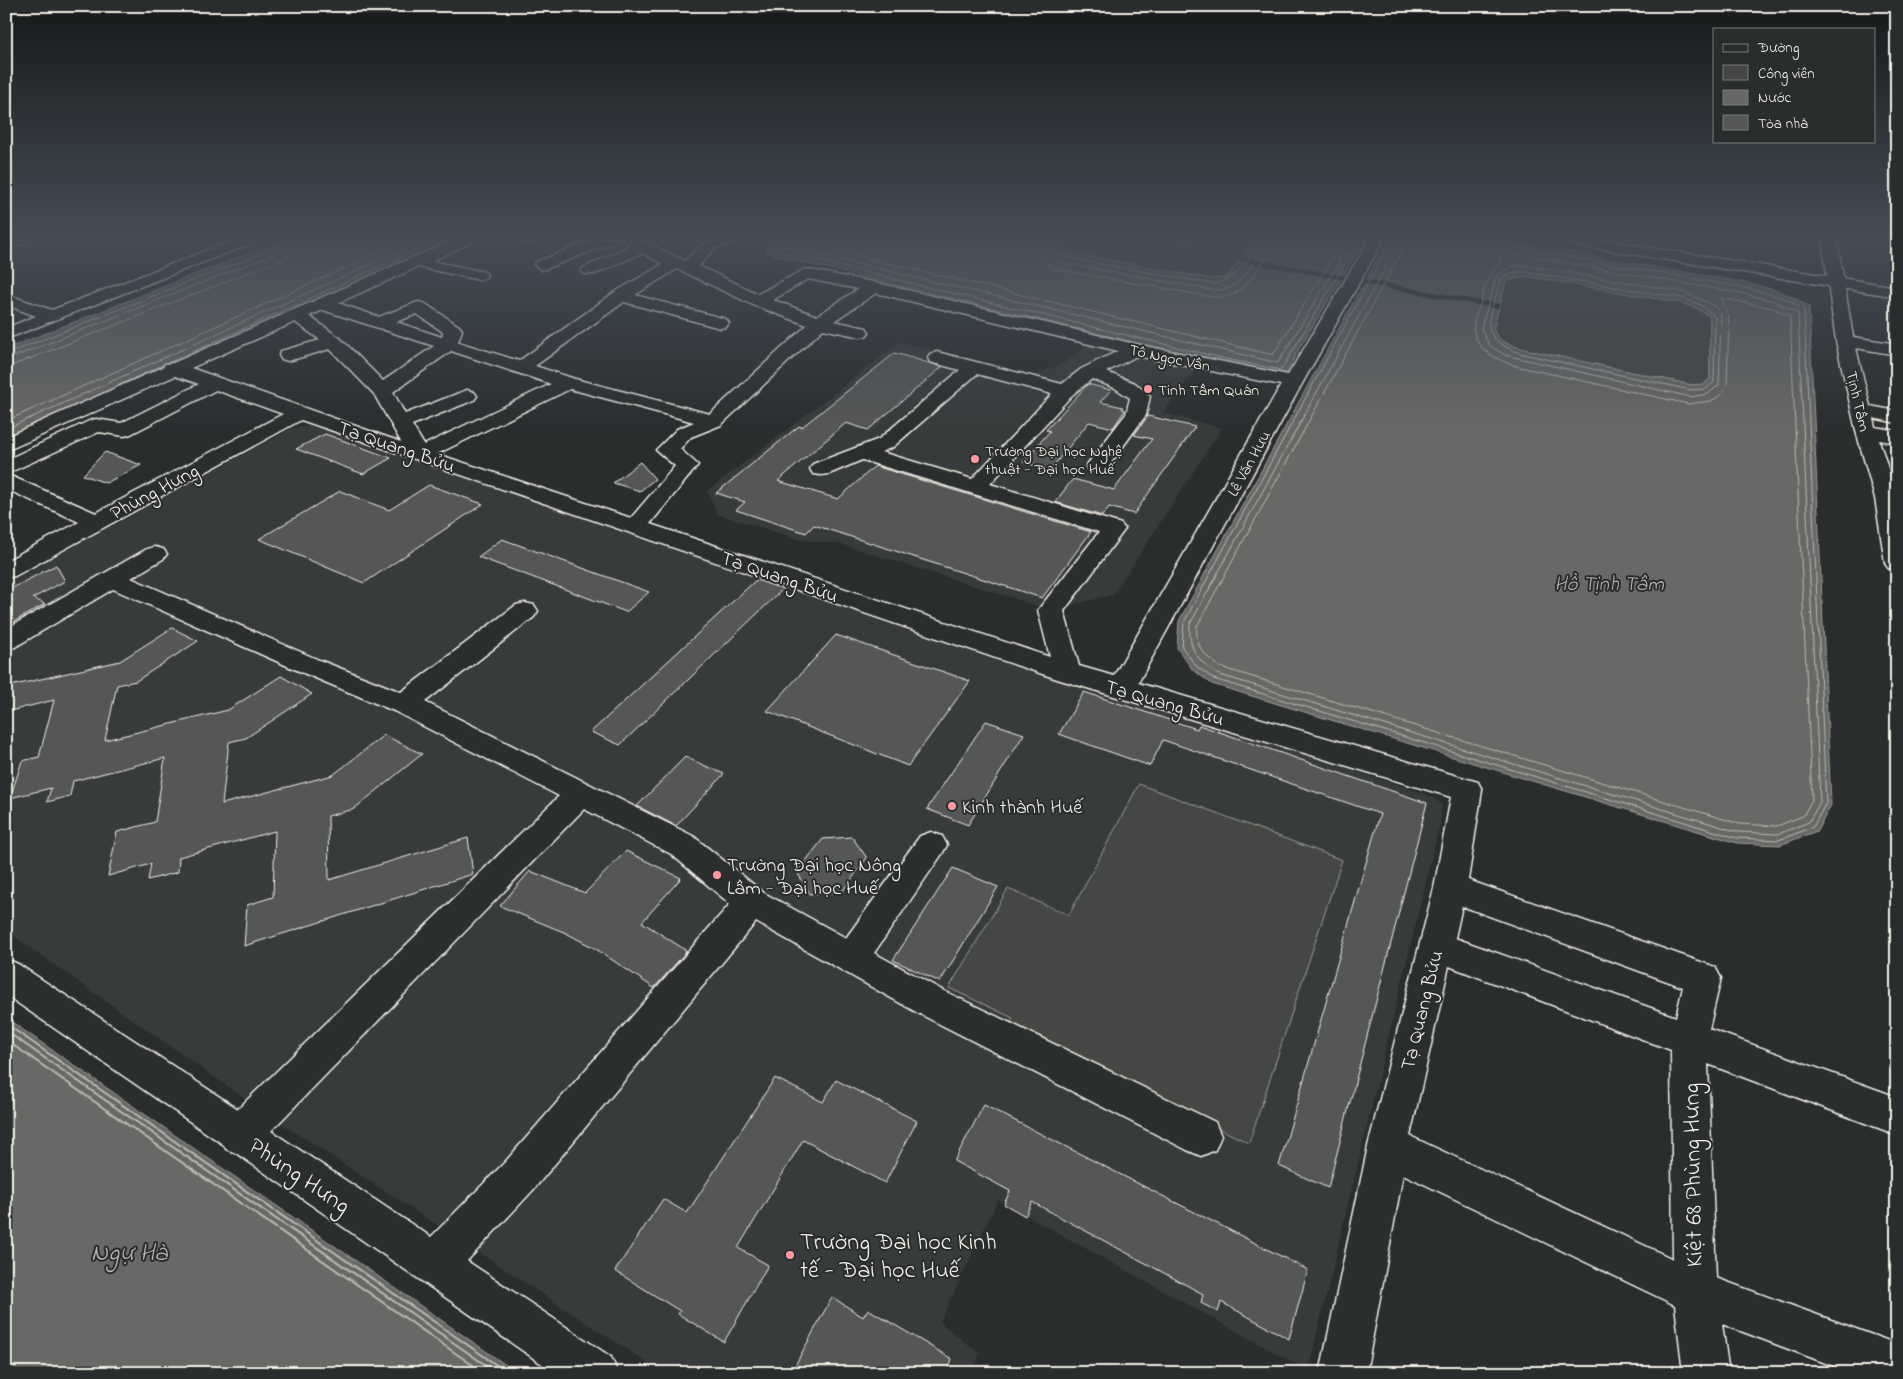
<svg xmlns="http://www.w3.org/2000/svg" width="1903" height="1379" viewBox="0 0 1903 1379" font-family="'Indie Flower',sans-serif">
<rect width="100%" height="100%" fill="#2a2d2e"/>
<filter id="ink" filterUnits="userSpaceOnUse"><feTurbulence type="fractalNoise" baseFrequency=".02" numOctaves="2"/><feDisplacementMap in="SourceGraphic" scale="10" xChannelSelector="R" yChannelSelector="G"/><feConvolveMatrix kernelMatrix="1 2 1 2 8 2 1 2 1" color-interpolation-filters="sRGB"/></filter>
<g filter="url(#ink)">
<g fill="#373a3a">
<path d="M900,342L1035,375L1066,362L1088,344L1197,368L1163,413L1222,428L1113,595L1051,610L843,545L801,540L717,514L707,491Z"/>
<path d="M312,425L1105,695L1219,727L1432,796L1442,805L1441,819L1308,1371L998,1200L940,1322L980,1354L972,1373H663L264,1112L6,931V583L290,429Z"/>
</g>
<g fill="#444645" stroke="#9c9c96">
<path d="M1065,239H1255L1229,275L1224,278L1212,279L1061,251L1057,245Z"/>
<path d="M1528,276L1682,303L1698,309L1710,317V379L1704,384L1692,385L1524,349C1511,345 1498,343 1493,329L1506,281Z"/>
<path d="M1139,784L1342,860L1249,1143L1008,1028L1013,1018L949,988L1008,889L1069,915Z"/>
</g>
<g fill="#676866" stroke="#9f9f9a" fill-rule="evenodd">
<path d="M284,239H453L6,442V349Z"/>
<path d="M770,239H1065L1057,245L1061,251L1212,279L1224,278L1229,275L1255,239H1366L1300,347L1285,376L1225,364L788,259L767,252L765,245Z"/>
<path d="M1388,239H1494L1747,283C1769,288 1791,293 1809,307L1831,805L1817,831L1780,845L1737,843L1212,684L1192,669L1177,648L1179,621ZM1524,276L1682,303L1698,309L1710,317V379L1704,384L1692,385L1524,349C1511,345 1498,343 1493,329L1506,281Z"/>
<path d="M6,1018L503,1363L517,1373H6Z"/>
</g>
<g fill="#2a2d2e">
<path d="M1242,257L1346,276L1344,280L1239,261Z"/>
<path d="M1363,279L1500,304L1498,309L1360,283Z"/>
</g>
<g fill="none" stroke-linecap="round" stroke-linejoin="round">
<g stroke="#bcbab4" stroke-width="1">
<path d="M774,239L771,248L789,254L1226,359L1281,370L1360,239"/>
<path d="M780,239V245L791,248L1278,363L1353,239"/>
<path d="M787,239L1273,355L1344,239"/>
<path d="M1039,239C1036,254 1043,262 1055,269L1212,297C1220,297 1228,297 1235,293C1252,283 1268,258 1272,239"/>
<path d="M1048,239C1042,250 1049,255 1057,262L1212,290C1218,290 1226,290 1231,287C1246,279 1260,254 1265,239"/>
<path d="M1057,239L1051,248L1060,256L1212,284C1233,281 1253,260 1258,239"/>
<path d="M1392,239L1184,622L1182,647L1196,666L1214,679L1737,838L1779,840L1813,827L1826,803L1804,309L1784,298L1746,288L1507,246L1502,239"/>
<path d="M1398,239L1397,246L1190,624C1188,649 1197,660 1217,674L1738,832L1778,834L1809,822L1820,802L1798,313L1774,301L1745,294L1506,252L1498,247L1496,239"/>
<path d="M1406,239L1403,249L1197,626C1195,647 1204,655 1220,667L1740,824L1777,826L1803,816L1812,800L1790,316L1772,308L1721,298L1729,317L1727,385L1721,395L1711,401L1688,404L1520,367C1499,361 1471,350 1474,323C1475,316 1479,308 1481,301C1486,283 1488,275 1502,261L1491,250L1488,239"/>
<path d="M1523,265L1684,292L1711,304L1719,310L1721,316L1719,385L1708,394L1691,397L1505,355L1489,345L1481,328L1497,275L1510,267Z"/>
<path d="M1524,272L1682,298L1701,305L1715,317L1714,382L1706,389L1691,390L1523,354C1474,337 1489,320 1501,280L1512,273Z"/>
<path d="M6,354L280,246L283,239"/>
<path d="M6,360L282,251L288,246L290,239"/>
<path d="M170,362L441,239"/>
<path d="M6,368L286,258L294,250L297,239"/>
<path d="M109,390L163,365"/>
<path d="M6,421L409,239"/>
<path d="M6,429L427,239"/>
</g>
<g stroke="#bcbab4" stroke-width="2">
<path d="M6,1024L508,1373"/>
<path d="M6,1031L497,1373"/>
<path d="M6,1040L484,1373"/>
</g>
</g>
<g fill="#555756" stroke="#f4f1e8">
<path d="M895,353L942,367L868,430L846,423L778,481L838,499L875,466L1091,532L1042,598L814,525L806,533L736,510L745,502L716,493L799,426L802,427Z"/>
<path d="M1088,384L1111,390L1100,402L1123,407L1122,409L1125,410L1113,428L1089,422L1050,470L1023,462L1050,431L1046,430Z"/>
<path d="M1148,416L1195,427L1134,514L1109,507L1102,516L1055,502L1073,479L1114,490L1152,439L1134,435Z"/>
<path d="M325,434L391,458L363,474L296,449Z"/>
<path d="M105,452L141,465L106,483L83,475Z"/>
<path d="M640,462L655,479L640,491L613,483Z"/>
<path d="M429,485L483,504L364,583L259,539L340,491L389,510Z"/>
<path d="M502,539L649,592L626,612L478,557Z"/>
<path d="M56,565L65,581L33,598L45,604L6,626V585L12,588Z"/>
<path d="M756,580L783,589L620,745L591,732Z"/>
<path d="M172,628L198,641L136,681L117,685L105,740L228,710L281,676L312,694L246,738L229,742L222,804L333,775L384,735L422,754L354,809L328,816L329,880L468,838L473,874L244,946L247,905L273,897L275,831L179,857L178,872L148,880L151,864L108,876L117,832L155,822L165,758L73,781L70,796L47,802L51,788L10,798L22,761L39,757L54,700L6,712V687L120,661Z"/>
<path d="M836,635L970,681L908,766L767,711Z"/>
<path d="M1084,692L1197,729L1199,725L1427,803L1328,1188L1279,1166L1380,814L1163,740L1150,766L1059,734Z"/>
<path d="M986,721L1024,734L968,825L927,809Z"/>
<path d="M685,757L724,774L676,826L637,806Z"/>
<path d="M852,837L867,858L842,892L810,894L797,872L823,839Z"/>
<path d="M626,851L681,878L642,922L687,951L654,988L596,949L566,933L500,906L530,871L585,893Z"/>
<path d="M953,868L998,887L940,982L893,960Z"/>
<path d="M775,1078L823,1102L836,1080L917,1121L885,1183L803,1140L738,1248L768,1265L724,1342L678,1314L680,1311L615,1271L663,1199L687,1213Z"/>
<path d="M984,1105L1308,1270L1289,1339L1221,1302L1218,1312L1201,1303L1203,1294L1032,1202L1025,1216L1004,1204L1010,1191L954,1161Z"/>
<path d="M832,1297L863,1317L868,1309L952,1359L947,1373H791Z"/>
</g>
<g fill="none" stroke-linecap="round" stroke-linejoin="round">
<g stroke="#f4f1e8" stroke-width="3">
<g id="minor">
<path d="M6,239H32L29,242L6,249Z"/>
<path d="M237,239H258L255,242L6,339V328L36,316L6,305V294L52,310Z"/>
<path d="M455,239H475L472,242L432,261L485,272L487,275L485,278L479,280L418,267L338,303L379,317L418,302L424,303L459,326L462,330L458,342L519,361L615,292L663,264L642,253L595,274H583L581,271L583,268L630,246L621,239H639L685,261C706,239 709,239 739,239L737,242L714,249L699,266L758,294L805,269L873,282L1135,344L1288,375L1370,239H1384L1303,382L1138,683L1478,782L1482,790L1468,880L1715,967L1721,978L1709,1029L1897,1097V1135L1708,1064L1716,1278L1897,1344V1373H1852L1722,1324L1729,1373H1683L1675,1305L1403,1174L1366,1373H1320L1368,1146L1434,888L1451,797L1057,679L301,420L15,576L6,578V561L79,522L6,489V474L96,513L283,414L216,390L131,434L124,436L99,432L6,474V460L89,421L96,419L121,423L199,384L175,376L6,451V437L163,367L165,364L173,363ZM677,269L753,305L807,325L710,414L575,379L535,366L624,302L720,328L726,327L729,323L726,319L635,295ZM808,279L858,289L817,316L773,300ZM876,293L1118,351L1081,369L1062,384L937,352L930,354L928,358L930,362L960,370L879,439L813,464L810,469L813,474L821,475L829,474L862,460L1099,532L1038,610L1050,657L650,524L698,465L680,449L691,437L721,425L823,329L860,337L866,336L869,332L866,328L834,321ZM323,310L434,346L383,381L340,338L309,316ZM417,314L443,332L442,337L396,322ZM295,322L320,340L281,351L279,355L281,359L288,361L330,349L374,394L401,442L191,368ZM451,351L551,384L424,445L412,425L474,400L477,396L474,392L467,390L405,414L393,392ZM1137,356L1281,385L1114,676L1079,666L1064,611L1125,529L1121,524L990,484L1072,395L1092,379L1115,388L1130,398L1126,414L1086,466L1089,471L1097,472L1105,471L1146,415L1150,396L1135,383L1106,372ZM977,374L1052,394L972,479L881,452L893,447ZM570,389L694,422L677,429L656,450L675,466L631,518L437,454ZM1462,906L1683,987L1676,1017L1455,938ZM1449,966L1671,1050L1673,1259L1410,1136Z"/>
<path d="M517,239H536L528,244L520,242Z"/>
<path d="M597,239H618L615,242L548,268L542,270L534,265L536,262Z"/>
<path d="M1822,239H1837L1853,337L1897,344V355L1856,348L1870,406L1897,411V423L1873,418L1875,427L1897,431V443L1879,440L1897,497V570L1888,568L1885,563L1875,498L1856,431L1836,341Z"/>
<path d="M155,547L163,549L167,554L163,559L131,578L319,660L401,692L516,605L525,603L534,605L538,611L534,617L425,702L693,836L764,893L846,938L920,836L931,832L942,836L947,845L942,854L874,953L942,990L1215,1122L1221,1136L1215,1150L1201,1156L1187,1150L916,1012L756,922L534,1189L467,1261L611,1357L618,1373H555L236,1153L226,1149L224,1145L6,995V959L18,964L238,1109L559,796L394,711L301,672L113,589L15,647L6,650V629L147,549ZM584,809L671,854L730,904L506,1161L431,1237L271,1131Z"/>
</g>
</g>
<g stroke="#f4f1e8" stroke-width="3">
<path id="major" d="M1562,239H1596L1897,287V297L1570,244Z"/>
</g>
<use href="#minor" fill="#2a2d2e" fill-rule="evenodd"/>
<use href="#major" fill="#2a2d2e" fill-rule="evenodd"/>
</g>
</g>
<linearGradient id="sky" x2="0" y2="1"><stop stop-color="#171919"/><stop offset="0.55" stop-color="#444c57"/><stop offset="1" stop-color="#444c57" stop-opacity="0"/></linearGradient>
<rect width="1903" height="432" fill="url(#sky)"/>
<g fill="#ff9aa2" stroke="#2a2d2e" stroke-width="2">
<circle cx="1148" cy="389" r="5"/>
<circle cx="975" cy="459" r="5"/>
<circle cx="952" cy="806" r="5"/>
<circle cx="717" cy="875" r="5"/>
<circle cx="790" cy="1255" r="5"/>
</g>
<g text-anchor="middle" stroke-width="4" stroke-linejoin="round" paint-order="stroke">
<g font-size="16" fill="#f4f1e8" stroke="#2a2d2e">
<text transform="translate(1170 357) rotate(12)" y="6">Tô Ngọc Vân</text>
<text transform="translate(1859 401) rotate(77)" y="6">Tịnh Tâm</text>
<text transform="translate(1248 463) rotate(-61)" y="6">Lê Văn Hưu</text>
</g>
<g font-size="16" fill="#f4f1e8" stroke="#2a2d2e" text-anchor="start">
<text x="1158" y="395">Tinh Tâm Quán</text>
<text x="985" y="456">Trường Đại học Nghệ<tspan x="985" dy="18">thuật - Đại học Huế</tspan></text>
</g>
<g font-size="20" fill="#f4f1e8" stroke="#2a2d2e">
<text transform="translate(397 446) rotate(19)" y="7">Tạ Quang Bửu</text>
<text transform="translate(154 491) rotate(-28)" y="7">Phùng Hưng</text>
<text transform="translate(780 576) rotate(19)" y="7">Tạ Quang Bửu</text>
<text transform="translate(1165 702) rotate(16)" y="7">Tạ Quang Bửu</text>
<text transform="translate(1421 1010) rotate(-76)" y="7">Tạ Quang Bửu</text>
</g>
<g font-size="20" fill="#f4f1e8" stroke="#2a2d2e" text-anchor="start">
<text x="962" y="813">Kinh thành Huế</text>
<text x="727" y="871">Trường Đại học Nông<tspan x="727" dy="23">Lâm - Đại học Huế</tspan></text>
</g>
<g font-size="21" font-style="italic" fill="#b5b3ae" stroke="#2a2d2e">
<text x="1609" y="590">Hồ Tịnh Tâm</text>
</g>
<g font-size="24" fill="#f4f1e8" stroke="#2a2d2e">
<text transform="translate(300 1175) rotate(34)" y="8">Phùng Hưng</text>
<text transform="translate(1692 1175) rotate(-91)" y="8">Kiệt 68 Phùng Hưng</text>
</g>
<g font-size="24" fill="#f4f1e8" stroke="#2a2d2e" text-anchor="start">
<text x="800" y="1249">Trường Đại học Kinh<tspan x="800" dy="28">tế - Đại học Huế</tspan></text>
</g>
<g font-size="25" font-style="italic" fill="#b5b3ae" stroke="#2a2d2e">
<text x="129" y="1260">Ngự Hà</text>
</g>
</g>
<rect width="1903" height="1379" fill="none" stroke="#2a2d2e" stroke-width="25"/>
<rect x="12" y="12" width="1878" height="1354" fill="none" stroke="#f4f1e8" stroke-width="2" filter="url(#ink)"/>
<rect x="1713" y="28" width="162" height="115" fill="#2a2d2e" stroke="#7b7b78"/>
<rect x="1723" y="44" width="25" height="8" fill="#2a2d2e" stroke="#7b7b78"/>
<text x="1758" y="52" font-size="15" fill="#f4f1e8">Đường</text>
<rect x="1723" y="65" width="25" height="15" fill="#444645" stroke="#7b7b78"/>
<text x="1758" y="78" font-size="15" fill="#f4f1e8">Công viên</text>
<rect x="1723" y="90" width="25" height="15" fill="#676866" stroke="#7b7b78"/>
<text x="1758" y="102" font-size="15" fill="#f4f1e8">Nước</text>
<rect x="1723" y="115" width="25" height="15" fill="#555756" stroke="#7b7b78"/>
<text x="1758" y="128" font-size="15" fill="#f4f1e8">Tòa nhà</text>
</svg>
